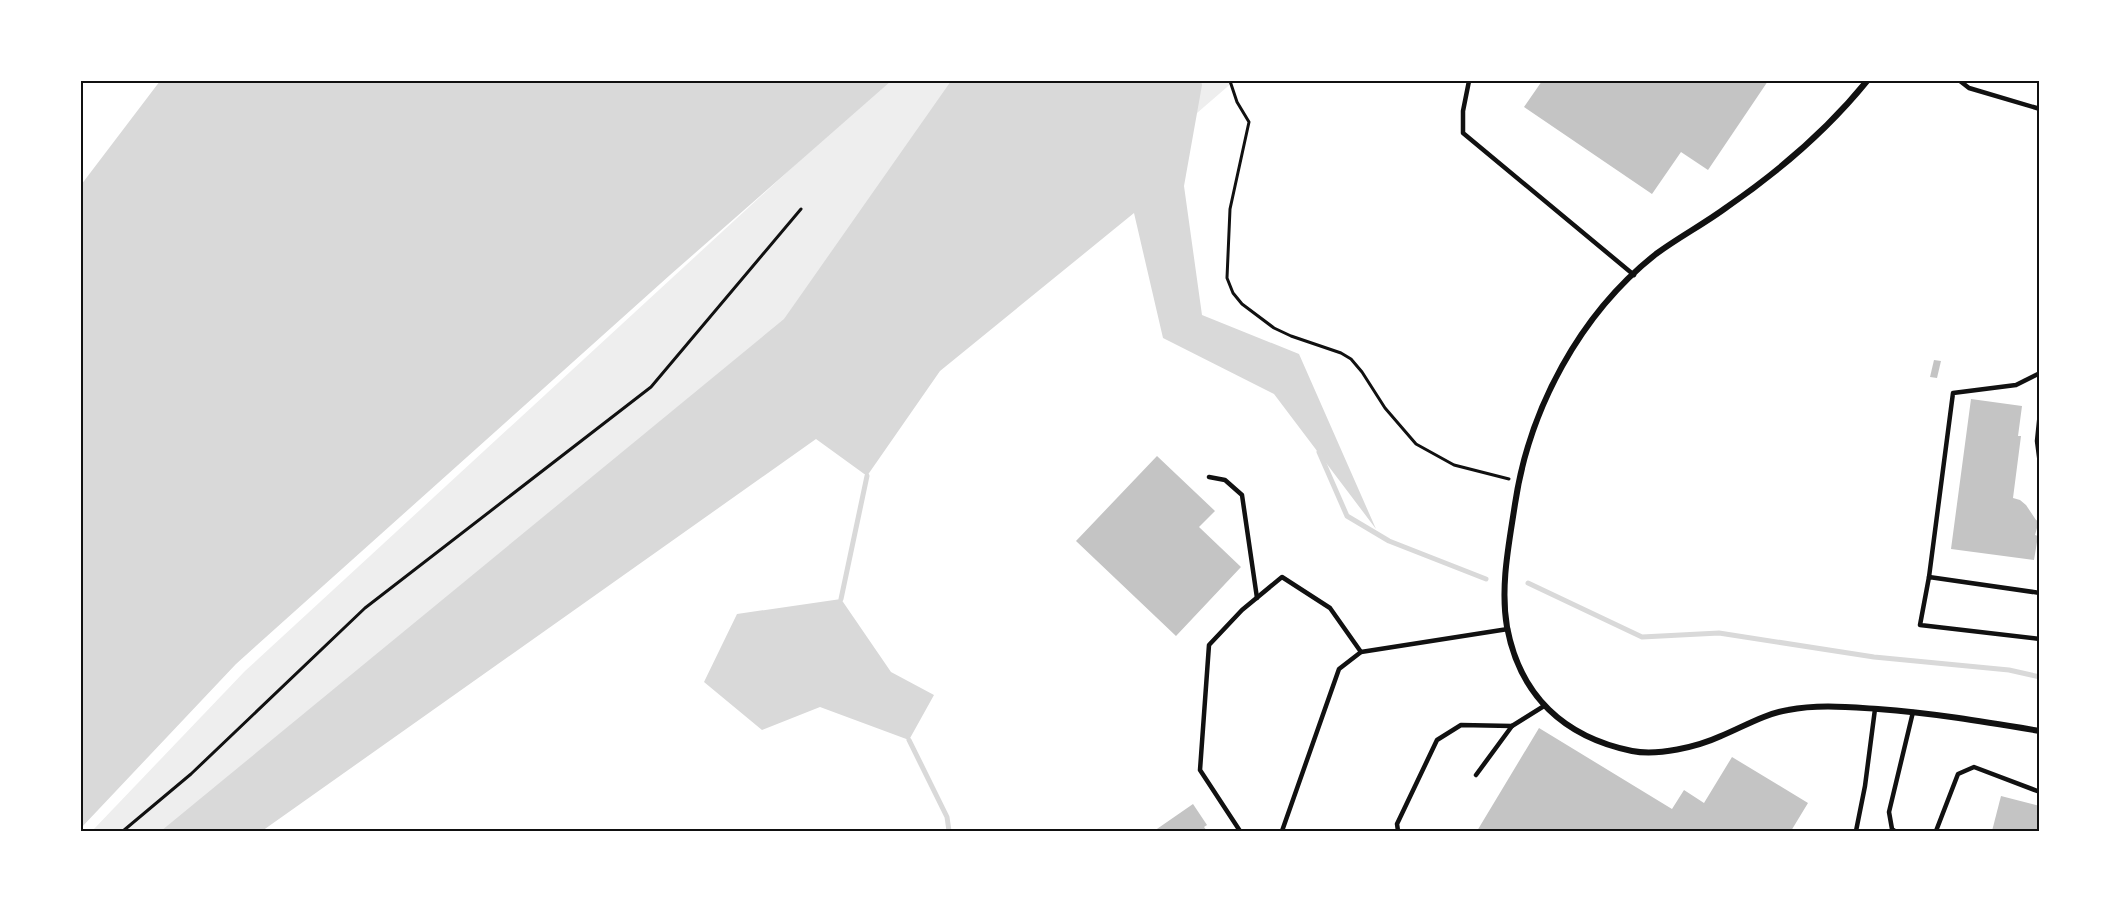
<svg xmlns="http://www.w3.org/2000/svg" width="2121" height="912" viewBox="0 0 2121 912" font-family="Inter,sans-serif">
<rect width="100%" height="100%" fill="#fff"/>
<path fill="#eee" d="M886,81H1234L1167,139L248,831L93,830L245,671Z"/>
<g fill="#d9d9d9">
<path d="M160,81H891L670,275L236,664L81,828V185Z"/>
<path d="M951,81H1201L1202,85L1184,186L1202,315L1299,354L1376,529L1274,394L1163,338L1134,213L940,371L867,476L816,439L262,831H161L784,319Z"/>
<path d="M841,599L891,672L934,695L909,740L820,707L762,730L704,682L737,614Z"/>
</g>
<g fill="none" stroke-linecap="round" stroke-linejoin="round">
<g stroke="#d9d9d9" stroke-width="5">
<path d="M1319,452L1347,516L1389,541L1486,579"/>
<path d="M1528,583L1642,637L1719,633L1874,657L2009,670L2040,677"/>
<path d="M841,599L867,476"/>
<path d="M909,740L947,817L949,831"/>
</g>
</g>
<g fill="#c4c4c4">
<path d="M1542,81H1768L1708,170L1681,152L1652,194L1524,107Z"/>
<path d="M1934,360L1941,361L1937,378L1930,377Z"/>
<path d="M1971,399L2022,406L2018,436H2021L2013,498L2020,500L2026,505L2036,520L2039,521L2035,535L2038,536L2034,560L1951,549Z"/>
<path d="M1157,456L1215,511L1199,527L1241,567L1176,636L1076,541Z"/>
<path d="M1539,728L1672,809L1684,790L1704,803L1732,757L1808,803L1791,831H1477Z"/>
<path d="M2001,796L2040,806V831H1992Z"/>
<path d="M1193,804L1207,825L1204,827L1207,831H1154Z"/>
</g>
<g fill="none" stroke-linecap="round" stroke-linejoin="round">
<g stroke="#111" stroke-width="3">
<path d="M1230,81L1237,102L1249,122L1230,209L1227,278L1233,293L1242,304L1274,328L1291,336L1341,353L1351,359L1362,372L1385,408L1416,444L1454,465L1509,479"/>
<path d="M123,831L191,774L365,608L651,387L801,209"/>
</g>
<g stroke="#111" stroke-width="4.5">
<path d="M1469,81L1463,111V133L1634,275"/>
<path d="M1960,81L1969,88L2040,109"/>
<path d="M2040,412L2037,441L2040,464"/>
<path d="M1209,477L1225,480L1242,495L1257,598"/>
<path d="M1929,577L1953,393L2016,385L2040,373"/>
<path d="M2040,593L1929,577L1920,625L2040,639"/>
<path d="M1476,775L1512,726"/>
<path d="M1240,831L1200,770L1209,645L1242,610L1282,577L1330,608L1361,652"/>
<path d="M1282,831L1339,669L1361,652L1508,629"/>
<path d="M1398,831L1397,824L1437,740L1461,725L1512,726L1544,706"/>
<path d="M1856,831L1865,786L1875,709"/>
<path d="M1895,831L1892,829L1889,812L1913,712"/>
<path d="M1936,831L1958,774L1974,767L2040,792"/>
</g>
<path stroke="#111" stroke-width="6" d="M1867,81C1828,129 1778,172 1727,207C1704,224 1679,237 1656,254C1580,314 1529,409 1515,504C1509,544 1500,586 1507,627C1520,696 1564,737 1632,751C1658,756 1697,747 1721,736C1743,727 1764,714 1788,710C1818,704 1848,707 1878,709C1933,713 1986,722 2040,731"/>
</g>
<rect width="2121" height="912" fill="none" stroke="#ffffff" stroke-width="165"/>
<rect x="82" y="82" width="1956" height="748" fill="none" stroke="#111" stroke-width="2"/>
</svg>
